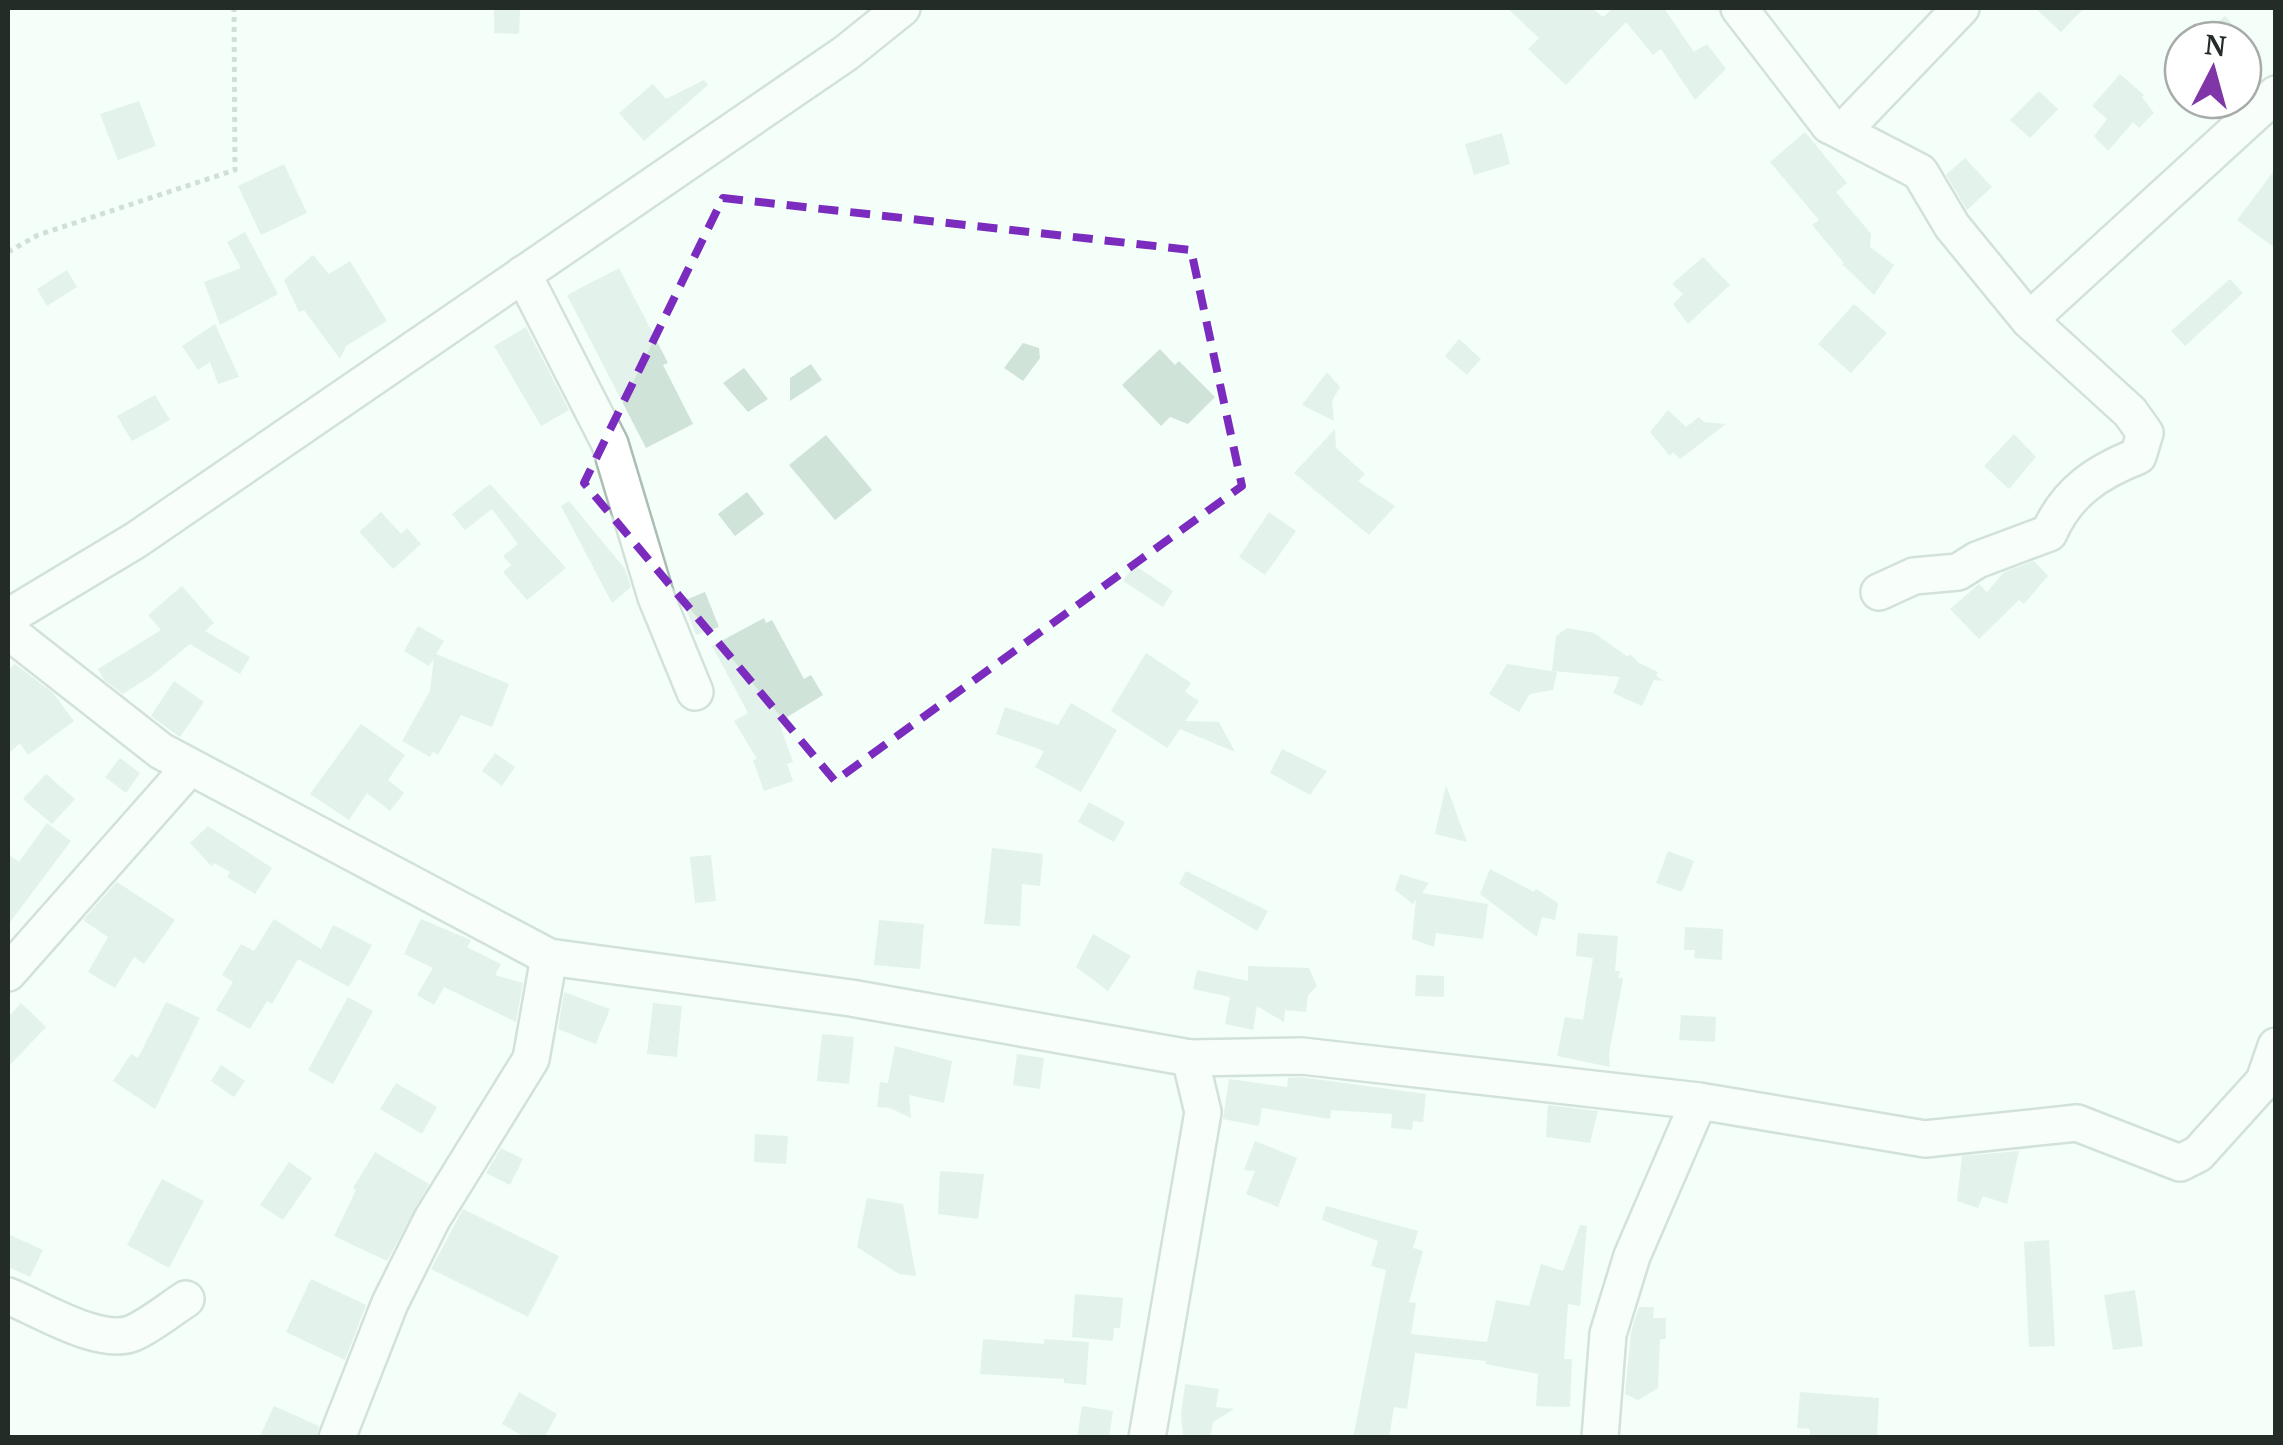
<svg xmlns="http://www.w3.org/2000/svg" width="2283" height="1445" viewBox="0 0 2283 1445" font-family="'PT Serif',serif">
<rect width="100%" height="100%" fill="#f3fff8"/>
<g fill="#d0e3d9">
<path d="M494,8L520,9L519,34L494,33Z"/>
<path d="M1507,8H1592L1603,17L1613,8H1664L1694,52L1707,44L1726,69L1695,100L1661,49L1653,55L1626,22L1566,85L1528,49L1539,38Z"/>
<path d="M2035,8H2084L2061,32Z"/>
<path d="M2225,16L2246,40H2197Z"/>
<path d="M2120,74L2144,95L2142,97L2154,113L2139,128L2133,122L2108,151L2094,136L2107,119L2092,106Z"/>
<path d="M704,80L708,85L644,141L619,113L653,84L666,99Z"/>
<path d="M2039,91L2058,109L2030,138L2010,120Z"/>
<path d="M139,101L156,146L118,160L100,114Z"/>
<path d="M1805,132L1847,183L1836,192L1871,234L1870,247L1894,265L1874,295L1842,264L1844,263L1812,225L1819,220L1770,162Z"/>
<path d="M1502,133L1510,164L1474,175L1465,144Z"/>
<path d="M1965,158L1992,187L1967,210L1946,175Z"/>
<path d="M284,164L307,213L261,235L238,186Z"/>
<path d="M2276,168V249L2237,220Z"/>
<path d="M245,232L278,294L220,325L204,282L241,268L227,242Z"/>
<path d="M313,255L329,274L350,261L387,321L346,346L340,359L304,310L299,312L284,280Z"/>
<path d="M1703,257L1730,285L1688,324L1673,304L1683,294L1672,284Z"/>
<path d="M619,268L668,363L663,365L693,424L646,448L567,295Z"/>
<path d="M67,270L77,287L47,306L37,289Z"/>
<path d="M2230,279L2243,293L2185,346L2171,331Z"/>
<path d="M1854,304L1887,333L1851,373L1818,344Z"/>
<path d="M215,324L239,377L218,384L210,362L198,370L182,346Z"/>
<path d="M526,327L569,410L541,426L494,346Z"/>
<path d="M1459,339L1481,359L1467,375L1445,356Z"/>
<path d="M1023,343L1039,348L1040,358L1023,381L1004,368Z"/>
<path d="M1160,349L1175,365L1179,361L1215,397L1188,424L1170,417L1161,426L1122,385Z"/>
<path d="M811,364L822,380L790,401V378Z"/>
<path d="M744,368L768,399L748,412L723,383Z"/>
<path d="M1327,372L1340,387L1332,401L1334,421L1302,405Z"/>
<path d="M155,395L170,420L132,441L117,416Z"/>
<path d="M1668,410L1686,427L1699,417L1704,422L1726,424L1680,459L1673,452L1670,456L1650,432Z"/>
<path d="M1335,429L1336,448L1365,474L1358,481L1395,506L1369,535L1294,473Z"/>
<path d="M2014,434L2036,457L2009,489L1984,466Z"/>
<path d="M826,435L872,490L835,520L789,465Z"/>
<path d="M490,484L566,568L527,600L503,572L511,565L503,556L518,544L492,509L465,530L452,514Z"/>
<path d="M747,492L764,514L735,536L718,514Z"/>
<path d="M569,501L625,569L631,587L612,603L561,506Z"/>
<path d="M381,512L401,534L407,528L421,544L393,569L359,532Z"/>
<path d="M1269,512L1296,531L1265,575L1239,557Z"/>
<path d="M2034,561L2048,576L2024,604L2019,600L1979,639L1950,609L1979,584L1987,592L2004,572Z"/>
<path d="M1134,565L1173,591L1163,607L1123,581Z"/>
<path d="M182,586L214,623L205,631L250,657L240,674L190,644L151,676L123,694L104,680L98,669L161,630L148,615Z"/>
<path d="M705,592L719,627L696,635L683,601Z"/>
<path d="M764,618L766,623L772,620L804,679L811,675L823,695L779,722L793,762L787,764L793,781L764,791L753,760L757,759L734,721L748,713L712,646Z"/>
<path d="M418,626L444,641L436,654L509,684L492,727L461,715L438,755L433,752L430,757L402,741L430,691L434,658L429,666L404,651Z"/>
<path d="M1567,628L1594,633L1628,657L1630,654L1639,663L1658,672L1656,676L1664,681L1654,680L1642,706L1613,693L1620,677L1552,671L1556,636Z"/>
<path d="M1146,653L1191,683L1185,692L1199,701L1185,721L1219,722L1235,752L1180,729L1167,748L1111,711Z"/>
<path d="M15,664L53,693L74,721L28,755L20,743L8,754V670Z"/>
<path d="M1507,664L1557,672L1553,690L1530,694L1519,712L1489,694Z"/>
<path d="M174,681L204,702L180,737L151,716Z"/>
<path d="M1071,703L1117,730L1081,792L1035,767L1044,751L996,734L1005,707L1058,725Z"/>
<path d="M361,724L405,755L388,780L404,793L390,811L367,793L349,820L310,794Z"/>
<path d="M1282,749L1327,771L1310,795L1270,773Z"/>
<path d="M495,753L515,767L502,786L482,771Z"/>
<path d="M120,758L140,773L126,793L105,777Z"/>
<path d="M46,774L75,799L52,824L23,799Z"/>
<path d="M1446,785L1467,842L1435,834Z"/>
<path d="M1089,802L1125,822L1114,842L1078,822Z"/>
<path d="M47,823L71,841L8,925V854L19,862Z"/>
<path d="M208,826L272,868L255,894L227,877L230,872L214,863L212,867L190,843Z"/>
<path d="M992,848L1043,854L1040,886L1022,884L1020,926L984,924Z"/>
<path d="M1668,851L1694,861L1682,892L1656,883Z"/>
<path d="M711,855L716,901L695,903L690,857Z"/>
<path d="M1490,869L1534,892L1536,889L1558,903L1555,920L1542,917L1537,937L1480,894Z"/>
<path d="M1186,871L1268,911L1257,931L1179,884Z"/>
<path d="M1400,874L1429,883L1422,893L1488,904L1483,939L1436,933L1434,947L1412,939L1416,899L1413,904L1395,890Z"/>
<path d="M117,882L175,920L144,964L134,957L115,988L88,972L108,937L83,920Z"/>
<path d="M274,919L321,949L333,925L372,945L349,987L298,959L272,1004L267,1001L250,1029L216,1010L233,982L222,975L241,944L254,951Z"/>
<path d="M421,919L471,940L467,947L501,964L495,975L523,983L516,1022L444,987L434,1005L417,995L433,968L404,954Z"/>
<path d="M879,920L924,924L920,969L874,965Z"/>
<path d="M1685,927L1723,929L1722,960L1694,958L1695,950H1684Z"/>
<path d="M1578,933L1618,936L1615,971H1620L1618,978H1623L1609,1054L1610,1067L1557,1056L1565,1017L1583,1020L1593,958L1576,956Z"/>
<path d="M1093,934L1131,956L1108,991L1076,967Z"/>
<path d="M1248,966L1309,968L1317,986L1308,995L1306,1012L1285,1010L1284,1022L1257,1006L1253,1030L1225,1024L1230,997L1193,989L1197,970L1248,981Z"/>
<path d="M1416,975L1444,976V997L1415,996Z"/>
<path d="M564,992L610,1009L596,1044L558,1029Z"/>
<path d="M348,997L373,1011L333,1084L308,1070Z"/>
<path d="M166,1002L200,1018L155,1109L113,1081L131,1054L138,1058Z"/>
<path d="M21,1003L46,1027L8,1067V1017Z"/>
<path d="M653,1003L682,1006L677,1057L647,1054Z"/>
<path d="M1681,1015L1716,1017L1715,1042L1679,1040Z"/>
<path d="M822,1034L854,1037L849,1084L817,1081Z"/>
<path d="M895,1046L952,1061L944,1103L909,1095L911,1118L890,1108L877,1107L880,1082L888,1083Z"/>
<path d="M1017,1054L1044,1058L1040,1089L1013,1085Z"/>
<path d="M221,1065L245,1081L234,1097L211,1081Z"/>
<path d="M1300,1077L1426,1094L1423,1122L1413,1121L1412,1130L1391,1128L1392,1114L1331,1110L1330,1119L1262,1108L1259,1126L1223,1119L1229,1079L1287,1087L1288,1078Z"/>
<path d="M396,1083L437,1107L422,1134L380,1109Z"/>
<path d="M1548,1105L1598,1111L1590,1143L1546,1137Z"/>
<path d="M755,1134L788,1136L786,1164L754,1162Z"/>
<path d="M1255,1141L1297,1158L1278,1207L1246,1194L1255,1171L1244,1170Z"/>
<path d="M501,1148L523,1159L510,1185L486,1173Z"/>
<path d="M2019,1151L2007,1204L1983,1196L1978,1208L1957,1201L1962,1156Z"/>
<path d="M375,1152L429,1184L387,1261L334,1236L356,1190L353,1188Z"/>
<path d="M289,1162L312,1178L283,1220L260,1205Z"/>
<path d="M940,1171L984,1174L978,1219L938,1214Z"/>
<path d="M162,1179L204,1201L169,1268L127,1245Z"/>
<path d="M867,1198L903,1204L916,1276L899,1274L857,1247Z"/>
<path d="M1326,1206L1418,1231L1413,1248L1423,1251L1409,1302L1416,1303L1411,1334L1487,1342L1496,1300L1529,1306L1541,1264L1563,1271L1580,1225L1587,1226L1580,1306L1568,1304L1564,1359H1572L1570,1407L1536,1406L1538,1374L1485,1364L1486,1361L1415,1353L1407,1409L1394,1407L1389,1438H1353L1386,1270L1371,1266L1378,1241L1322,1220Z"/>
<path d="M463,1209L559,1256L528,1317L431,1269Z"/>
<path d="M8,1234L43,1250L30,1277L8,1267Z"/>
<path d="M2049,1240L2055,1346L2029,1347L2024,1242Z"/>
<path d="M311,1279L366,1305L345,1360L286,1332Z"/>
<path d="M2135,1290L2143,1346L2113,1350L2104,1295Z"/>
<path d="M1075,1294L1123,1298L1120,1328H1114L1113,1341L1072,1337Z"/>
<path d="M1639,1307H1654L1653,1318H1666V1339H1660L1658,1388L1638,1400L1625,1394L1631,1332Z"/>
<path d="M983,1339L1044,1344V1339L1089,1342L1086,1385L1064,1383V1379L980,1374Z"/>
<path d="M1185,1384L1219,1389L1216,1407L1234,1409L1213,1422L1210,1438L1183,1435L1181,1414Z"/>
<path d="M519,1392L557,1414L544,1438H526L502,1424Z"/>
<path d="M1800,1392L1879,1398L1877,1438L1810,1435V1429L1797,1428Z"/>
<path d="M274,1406L319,1426L316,1438H259Z"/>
<path d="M1082,1406L1113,1411L1109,1438H1077Z"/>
</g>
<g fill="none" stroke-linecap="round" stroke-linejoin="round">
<g stroke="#abbeb4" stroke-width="40">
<g id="minor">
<path d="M1739,8L1829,125L1920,172L1952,226L2029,320L2130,412L2145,433L2138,456C2097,472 2067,492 2049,533L1977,560L1958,572L1914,576L1879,592"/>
<path d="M1829,125L1843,131L1961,8"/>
<path d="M523,274L610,444L656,597L695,692"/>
<path d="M2029,320L2276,94"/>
<path d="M8,617L136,540L846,53L902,8"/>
<path d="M8,631L161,751L549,957L851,998L1190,1058L1203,1112L1147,1438"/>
<path d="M8,973L190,767"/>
<path d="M1190,1058L1302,1056L1699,1101L1925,1139L2077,1123L2180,1163L2198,1154L2264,1081L2276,1046"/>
<path d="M8,1296C39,1308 100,1347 133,1333C151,1325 169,1310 186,1299"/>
<path d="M337,1438L390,1303L432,1219L531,1059L549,957"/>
<path d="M1600,1438L1608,1334L1632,1256L1699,1101"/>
</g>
</g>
<path stroke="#acb7b1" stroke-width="5" stroke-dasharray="5 5" stroke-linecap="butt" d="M8,252L38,235L235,170L234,8"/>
<use href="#minor" stroke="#fff" stroke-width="35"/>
</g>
<path d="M0 0H2283V1445H0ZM723,198L1191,250L1242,486L835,781L584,483Z" fill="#f3fff8" fill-opacity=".55" fill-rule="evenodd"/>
<path fill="none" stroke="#7b2cbf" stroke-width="8" stroke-dasharray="20 12" stroke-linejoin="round" d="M723,198L1191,250L1242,486L835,781L584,483Z"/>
<rect width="2283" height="1445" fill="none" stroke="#242c28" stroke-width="20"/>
<g transform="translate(2213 70) rotate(6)"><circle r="48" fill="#ffffff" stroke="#a7aba9" stroke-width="2.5"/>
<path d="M0-8L18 38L0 25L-18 38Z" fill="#8136a7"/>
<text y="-15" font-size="28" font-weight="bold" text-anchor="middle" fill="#242c28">N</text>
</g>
</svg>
